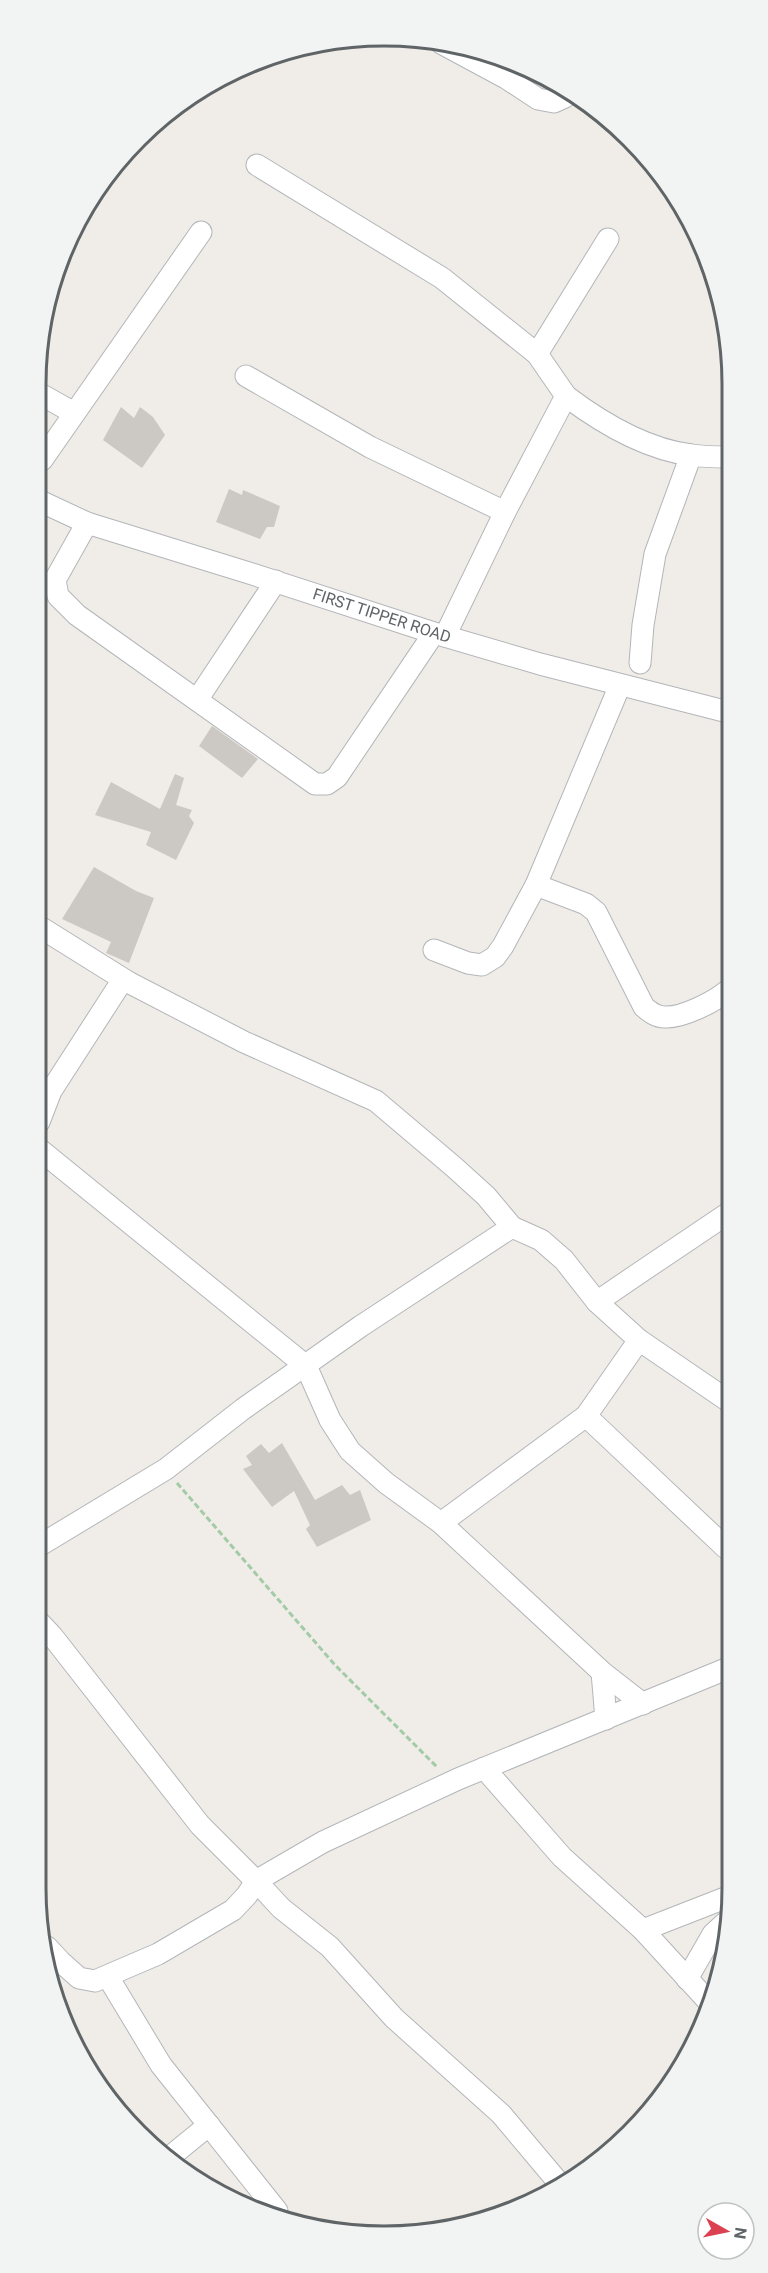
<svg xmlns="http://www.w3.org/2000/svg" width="768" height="2273" viewBox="0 0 768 2273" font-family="Roboto,sans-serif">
<rect width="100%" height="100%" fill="#f0ede8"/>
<g fill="#ccc8c4">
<path d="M121,407L134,418L140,407L153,417L165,435L142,468L103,440Z"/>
<path d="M229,489L242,495L243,490L280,506L274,527H267L260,539L216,522Z"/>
<path d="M212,726L258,759L242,778L199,746Z"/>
<path d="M175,774L184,778L176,805L192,810L189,816L194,823L176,860L146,845L151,832L95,815L111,782L160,809Z"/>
<path d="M94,867L136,891L154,898L129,963L106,953L111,942L62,919Z"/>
<path d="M282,1443L315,1500L342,1485L350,1495L360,1490L371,1520L317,1547L306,1529L310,1525L294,1491L272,1507L243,1469L252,1465L246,1456L261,1444L269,1453Z"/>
</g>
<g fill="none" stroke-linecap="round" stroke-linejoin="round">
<g stroke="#b3b6b9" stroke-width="23">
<g id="minor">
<path d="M441,43L506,78L538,99L554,102L565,97L568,91"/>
<path d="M257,165L442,278L537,354L566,396L505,512L445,636"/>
<path d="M537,354L608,239"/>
<path d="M246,376L370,447L505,512"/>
<path d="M42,395L74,413"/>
<path d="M566,396C603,424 645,449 691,455C704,457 716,457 729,457"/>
<path d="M42,460L201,232"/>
<path d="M42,502L87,523L249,573L434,633L540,664L728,712"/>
<path d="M87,523L55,580L58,596L77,615L315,784H327L337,777L434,633"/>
<path d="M640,663L643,625L655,554L691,455"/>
<path d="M197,700L276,581"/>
<path d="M536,885L586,904L596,912L644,1007C650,1012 656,1017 665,1017C682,1018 714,1002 727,991"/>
<path d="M40,927L128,982"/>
<path d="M434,950L468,963L482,965L495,957L503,946L536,885L620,685"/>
<path d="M39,1122L51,1091L120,984L128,982L244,1042L376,1101L454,1167L486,1196L512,1227L541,1240L564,1260L597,1302L639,1340L727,1400"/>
<path d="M39,1149L306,1366L330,1420L350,1451L386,1483L441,1523L602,1672L643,1704"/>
<path d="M597,1302C640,1272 684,1243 727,1214"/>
<path d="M586,1416L726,1548"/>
<path d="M441,1523L586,1416L639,1340"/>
<path d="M37,1547L166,1469L243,1409L361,1326L512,1227"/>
<path d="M37,1620L53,1637L200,1825L256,1881L323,1842L458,1779L726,1669"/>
<path d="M602,1672L606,1719"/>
<path d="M484,1768L562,1857L643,1930L707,2000"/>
<path d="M643,1930L725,1898"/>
<path d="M47,1947L60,1961L79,1978L95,1981L158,1954L233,1910L247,1895L256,1881L281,1908L330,1947L394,2018L501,2114L559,2183"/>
<path d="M108,1977L161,2065L277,2211"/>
<path d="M687,1979L713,1934L725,1923"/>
<path d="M171,2156L209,2125"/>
</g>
</g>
<path stroke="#a3cba7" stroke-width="3" stroke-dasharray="6 3" stroke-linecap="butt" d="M177,1483L335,1665L438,1768"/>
<use href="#minor" stroke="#fff" stroke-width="21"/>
</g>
<g text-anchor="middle" stroke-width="5" stroke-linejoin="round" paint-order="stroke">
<g font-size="16" fill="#5f6467" stroke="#fff">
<text transform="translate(382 615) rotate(18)" y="6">FIRST TIPPER ROAD</text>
</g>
</g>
<path d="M0 0H768V2273H0ZM384 46H384A338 338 0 0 1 722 384V1888A338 338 0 0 1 384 2226H384A338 338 0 0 1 46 1888V384A338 338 0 0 1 384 46Z" fill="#f2f3f3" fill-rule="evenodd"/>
<path fill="none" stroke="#5f6467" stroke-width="3" d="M384 46H384A338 338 0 0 1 722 384V1888A338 338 0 0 1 384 2226H384A338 338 0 0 1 46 1888V384A338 338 0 0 1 384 46Z"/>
<g transform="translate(726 2231) rotate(99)"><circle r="28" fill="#ffffff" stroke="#bfc1c2" stroke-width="1.5"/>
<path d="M0-4.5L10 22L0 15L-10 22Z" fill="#dc4151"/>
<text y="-9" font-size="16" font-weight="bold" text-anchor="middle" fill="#5f6467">N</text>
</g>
</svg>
